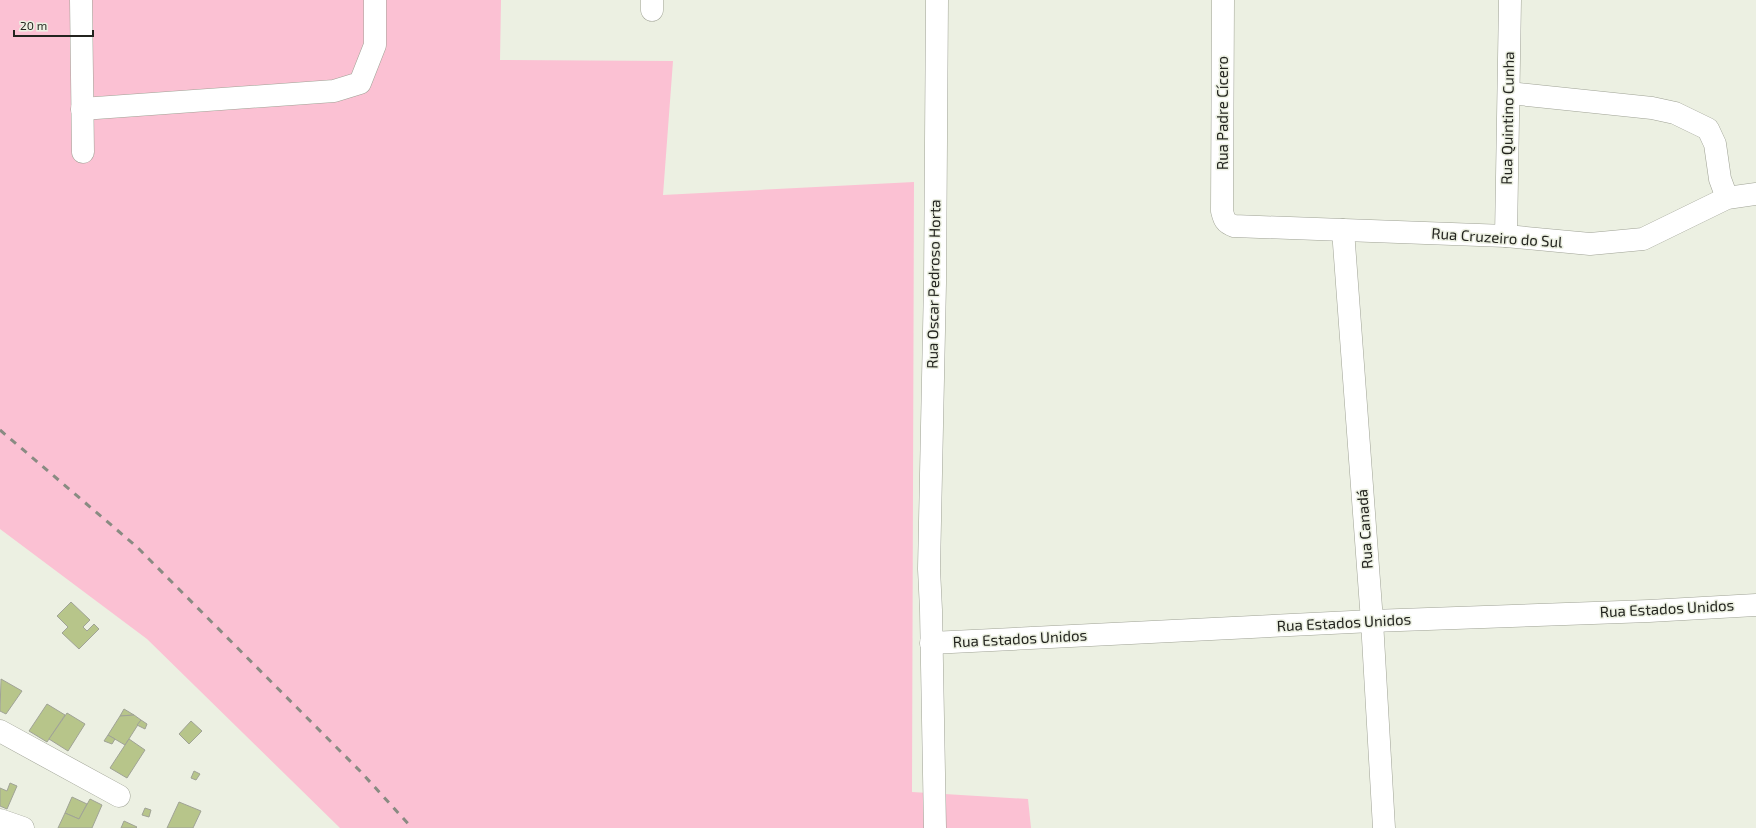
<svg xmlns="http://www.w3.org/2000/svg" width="1756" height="828" viewBox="0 0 1756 828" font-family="'Exo 2',sans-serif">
<rect width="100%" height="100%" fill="#ecf0e2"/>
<path fill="#fbc1d3" d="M0,0H501L500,60L673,61L663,195L914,182L912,792L1028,799L1031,828H340L147,639L0,529Z"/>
<g fill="#b7c58a" stroke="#a0a396">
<path d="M71,602L90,620L83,627L87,631L94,624L99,629L79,649L62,633L68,627L57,616Z"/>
<path d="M1,679L22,691L6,714L0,711Z"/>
<path d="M47,704L65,715L47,742L29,731Z"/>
<path d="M124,709L134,715L120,716Z"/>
<path d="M67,713L85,724L68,751L49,739Z"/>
<path d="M134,715L141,720L125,745L108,735L120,716Z"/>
<path d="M141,720L147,724L145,729L137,725Z"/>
<path d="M191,721L202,731L189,744L179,734Z"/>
<path d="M108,735L115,739L112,744L104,741Z"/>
<path d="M129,739L145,750L127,778L110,768Z"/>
<path d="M194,771L200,774L196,780L191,778Z"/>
<path d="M10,783L17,786L7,809L0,806V788L7,791Z"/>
<path d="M72,797L87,804L79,819L65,813Z"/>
<path d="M90,799L102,805L92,828H58L65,813L79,819Z"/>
<path d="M179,802L201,811L193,828H167Z"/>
<path d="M145,808L151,810L149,817L142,815Z"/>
<path d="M124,821L137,827L136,828H121Z"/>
</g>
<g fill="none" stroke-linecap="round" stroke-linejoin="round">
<g stroke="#9fa295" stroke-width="23">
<g id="minor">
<path d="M81,0L83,152"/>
<path d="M1223,0L1222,211C1224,219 1225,223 1234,226L1506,236L1590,244L1643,239L1727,198L1756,194"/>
<path d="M652,10V0"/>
<path d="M1509,93L1652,108L1675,113L1708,129L1715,144L1720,179L1727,198"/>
<path d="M82,109L334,91L360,83L375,45V0"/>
<path d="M1343,230L1372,621L1384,828"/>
<path d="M1506,236L1510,0"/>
<path d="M931,643L1372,621L1649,611L1756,605"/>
<path d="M0,731L119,796"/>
<path d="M0,820L23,828"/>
<path d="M935,828L931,610L929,569L935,283L937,0"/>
</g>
</g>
<use href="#minor" stroke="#fff" stroke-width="22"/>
<path stroke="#898b82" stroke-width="3" stroke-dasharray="7 7" stroke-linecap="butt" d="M0,430L137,547L361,772L412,828"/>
</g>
<g text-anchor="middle" stroke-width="3" stroke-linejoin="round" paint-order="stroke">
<g font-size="15" fill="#23241f" stroke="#ecf0e2">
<text transform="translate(1223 113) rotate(-90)" y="5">Rua Padre Cícero</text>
<text transform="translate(1508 118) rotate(-89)" y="5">Rua Quintino Cunha</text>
<text transform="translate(1497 238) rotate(4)" y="5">Rua Cruzeiro do Sul</text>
<text transform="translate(934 284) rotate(-89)" y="5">Rua Oscar Pedroso Horta</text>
<text transform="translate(1365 529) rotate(-94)" y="5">Rua Canadá</text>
<text transform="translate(1667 609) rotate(-3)" y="5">Rua Estados Unidos</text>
<text transform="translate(1344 623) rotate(-3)" y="5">Rua Estados Unidos</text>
<text transform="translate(1020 639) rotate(-3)" y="5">Rua Estados Unidos</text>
</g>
</g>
<path d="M14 30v6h79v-6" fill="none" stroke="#23241f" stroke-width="2"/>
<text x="20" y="30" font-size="12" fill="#23241f" stroke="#ecf0e2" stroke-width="3" paint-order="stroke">20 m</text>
</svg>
